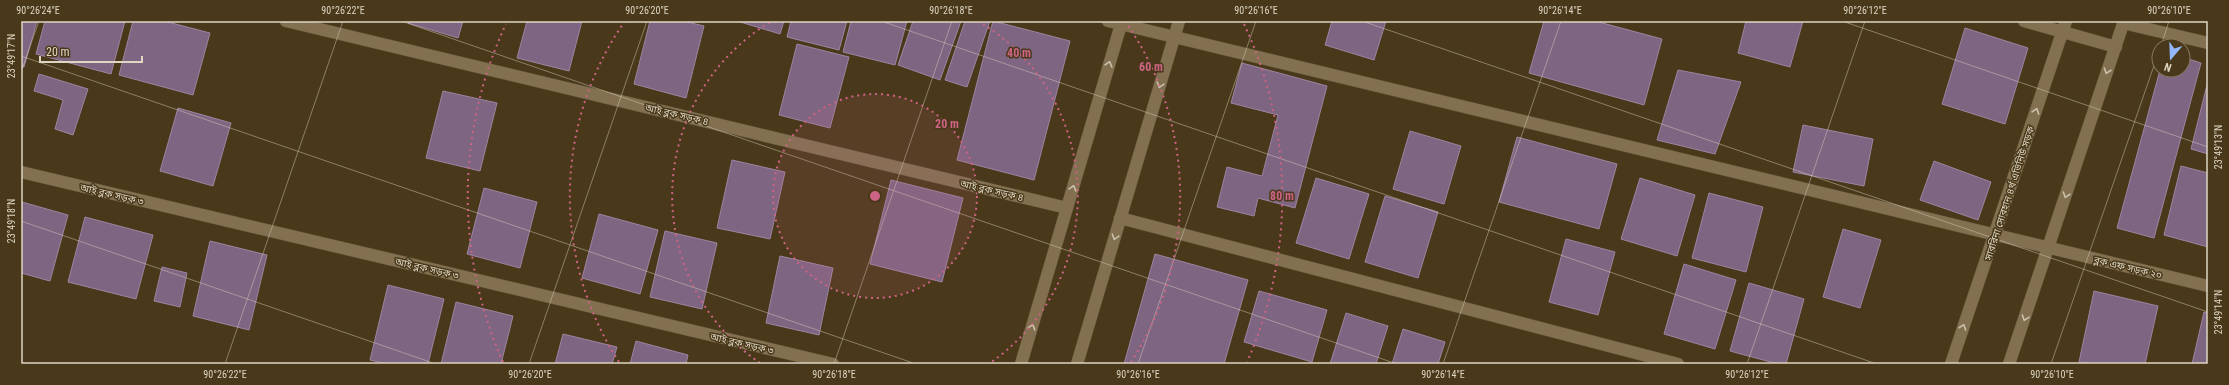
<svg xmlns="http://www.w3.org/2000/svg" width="2229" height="385" viewBox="0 0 2229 385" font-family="'Roboto Condensed','Noto Sans Bengali',sans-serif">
<rect width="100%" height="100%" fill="#49391a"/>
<g fill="#7e6581" stroke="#9e84a1">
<path d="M21,21H37L24,67H21Z"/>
<path d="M45,21H125L111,74L36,54Z"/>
<path d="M133,21H164L210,33L193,95L119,75Z"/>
<path d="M409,21H463L458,38L408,23Z"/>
<path d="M527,21H582L569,71L517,58Z"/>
<path d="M650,21H683L704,26L686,98L634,84Z"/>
<path d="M737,21H784L780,34Z"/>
<path d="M791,21H847L839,50L787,37Z"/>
<path d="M851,21H907L895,65L843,52Z"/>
<path d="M913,21H961L940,80L898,65Z"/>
<path d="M965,21H990L967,87L945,80Z"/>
<path d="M993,21L1070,41L1034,180L957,160Z"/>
<path d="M1332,21H1386L1374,60L1325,45Z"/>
<path d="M1544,21H1595L1662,39L1644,105L1529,73Z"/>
<path d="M1746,21H1803L1790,67L1738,53Z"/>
<path d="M1965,28L2028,48L2005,124L1942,104Z"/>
<path d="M797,44L849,57L830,128L779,115Z"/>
<path d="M2183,57L2201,63L2154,238L2117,228L2160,70H2183Z"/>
<path d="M1242,63L1327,86L1295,208L1258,198L1254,216L1217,207L1227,167L1262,176L1278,115L1231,103Z"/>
<path d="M1678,70L1741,82L1715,154L1657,140Z"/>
<path d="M39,74L88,89L73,135L55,129L63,100L34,91Z"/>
<path d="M2208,81V154L2191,149Z"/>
<path d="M443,91L497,103L480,171L426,158Z"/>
<path d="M178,108L231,123L213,186L160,171Z"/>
<path d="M1803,125L1873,139L1864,186L1793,172Z"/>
<path d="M1410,131L1461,146L1444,204L1393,189Z"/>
<path d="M1517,137L1617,164L1599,229L1499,202Z"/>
<path d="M732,160L785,172L770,239L717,228Z"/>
<path d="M1934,161L1991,182L1978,220L1920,200Z"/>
<path d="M2181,166L2208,173V247L2164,235Z"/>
<path d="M1316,178L1369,194L1349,259L1296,243Z"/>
<path d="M1640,178L1695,195L1677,256L1621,239Z"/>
<path d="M891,180L963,198L942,282L870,264Z"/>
<path d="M484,188L537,202L520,268L467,254Z"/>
<path d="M1709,193L1763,207L1746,272L1692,258Z"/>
<path d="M1385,196L1438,212L1418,278L1365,262Z"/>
<path d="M22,202L68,215L50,281L21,273Z"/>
<path d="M599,214L658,230L640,294L582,278Z"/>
<path d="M85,217L153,235L136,299L68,282Z"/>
<path d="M1843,229L1881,240L1860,308L1823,297Z"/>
<path d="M665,231L717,243L702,309L650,297Z"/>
<path d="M1566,239L1615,252L1598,315L1549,302Z"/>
<path d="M210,241L267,255L249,330L193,316Z"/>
<path d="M1155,254L1248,280L1224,364H1124Z"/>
<path d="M780,256L833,268L819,335L766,323Z"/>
<path d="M1684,264L1736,280L1715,349L1664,334Z"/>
<path d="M162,267L187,273L180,307L154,301Z"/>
<path d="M1749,283L1804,299L1786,364H1778L1730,351Z"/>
<path d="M388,285L444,299L428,364H387L370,360Z"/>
<path d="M1259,291L1327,310L1312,362L1244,342Z"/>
<path d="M2094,291L2158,306L2145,364H2090L2079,362Z"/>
<path d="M456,302L513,316L501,364H441Z"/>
<path d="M2204,312L2208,313V364H2192Z"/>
<path d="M1346,313L1388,326L1376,364H1330Z"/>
<path d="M1403,329L1445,342L1438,364H1392Z"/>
<path d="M563,334L617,347L612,364H555Z"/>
<path d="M636,341L688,355L686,364H630Z"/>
</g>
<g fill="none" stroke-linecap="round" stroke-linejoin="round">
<g stroke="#64563b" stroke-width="13">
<g id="minor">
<path d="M286,21L1067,208"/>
<path d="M1108,21L2208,286"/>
<path d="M2024,21L2116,47"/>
<path d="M2123,23L2208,43"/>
<path d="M21,172L833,364"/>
<path d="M1120,218L1678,364"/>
<path d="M1021,364L1122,21"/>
<path d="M1077,364L1179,21"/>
<path d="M1951,364L2066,21"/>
<path d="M2009,364L2124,21"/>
</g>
</g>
<use href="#minor" stroke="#827050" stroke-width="12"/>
</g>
<defs><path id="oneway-chevron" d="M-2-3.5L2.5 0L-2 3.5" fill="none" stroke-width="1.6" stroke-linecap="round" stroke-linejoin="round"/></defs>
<g stroke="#ccc1ac">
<use href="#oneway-chevron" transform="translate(1109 64) rotate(-74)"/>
<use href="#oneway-chevron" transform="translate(2107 71) rotate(109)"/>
<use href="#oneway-chevron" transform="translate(1160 85) rotate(107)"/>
<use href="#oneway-chevron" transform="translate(2036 111) rotate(-72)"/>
<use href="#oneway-chevron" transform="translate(1073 188) rotate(-74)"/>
<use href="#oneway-chevron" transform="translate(2066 195) rotate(109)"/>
<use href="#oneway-chevron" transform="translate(1115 237) rotate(107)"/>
<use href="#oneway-chevron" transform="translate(2025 318) rotate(109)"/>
<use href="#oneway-chevron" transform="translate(1032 327) rotate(-74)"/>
<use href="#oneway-chevron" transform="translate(1963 327) rotate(-71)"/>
</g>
<path fill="none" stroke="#ded5c3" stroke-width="1" stroke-opacity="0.45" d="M401,21L1397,364M881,21L1877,364M1362,21L2208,312M1842,21L2208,147M2161,46L2169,21M21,56L916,364M21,72L39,21M21,221L436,364M225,364L343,21M529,364L647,21M834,364L952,21M1138,364L1256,21M1443,364L1561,21M1747,364L1865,21M2051,364L2159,51"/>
<circle cx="875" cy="196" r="102" fill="#cd6485" fill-opacity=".12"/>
<g fill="none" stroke="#cd6485" stroke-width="2" stroke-dasharray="2 4">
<circle cx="875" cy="196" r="102"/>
<path d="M760 363A203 203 0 0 1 772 21M978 21A203 203 0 0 1 990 363"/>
<path d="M619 362A305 305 0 0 1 625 21M1125 21A305 305 0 0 1 1131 362"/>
<path d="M503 362A407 407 0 0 1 506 24M1244 24A407 407 0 0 1 1247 362"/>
</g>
<g text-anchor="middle" stroke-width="3" stroke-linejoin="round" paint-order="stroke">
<g font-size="10" fill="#ded5c3" stroke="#49391a">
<text transform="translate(677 114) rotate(13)" y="4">আই ব্লক সড়ক ৪</text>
<text transform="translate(992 190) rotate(13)" y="4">আই ব্লক সড়ক ৪</text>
<text transform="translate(2009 193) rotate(-72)" y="4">সাবরিনা সোবহান ৪র্থ এভিনিউ সড়ক</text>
<text transform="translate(112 194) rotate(13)" y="4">আই ব্লক সড়ক ৩</text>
<text transform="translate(2128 267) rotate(13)" y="4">ব্লক এফ সড়ক ২০</text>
<text transform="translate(427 268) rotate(13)" y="4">আই ব্লক সড়ক ৩</text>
<text transform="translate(742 343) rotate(13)" y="4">আই ব্লক সড়ক ৩</text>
</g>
</g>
<circle cx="875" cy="196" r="6" fill="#cd6485" stroke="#49391a" stroke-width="2"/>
<g font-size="12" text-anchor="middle" font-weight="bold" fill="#cd6485" stroke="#49391a" stroke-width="3" stroke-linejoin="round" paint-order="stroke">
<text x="1019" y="57">40 m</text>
<text x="1151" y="71">60 m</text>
<text x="947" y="128">20 m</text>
<text x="1282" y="200">80 m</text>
</g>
<rect width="2229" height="385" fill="none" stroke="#49391a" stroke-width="44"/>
<g transform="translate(2171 58) rotate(199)"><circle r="19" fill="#49391a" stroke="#85775e"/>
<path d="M0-3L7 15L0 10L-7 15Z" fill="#92b7fd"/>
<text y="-6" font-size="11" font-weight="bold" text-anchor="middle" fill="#ded5c3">N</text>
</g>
<path d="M40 56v6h102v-6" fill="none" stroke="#ded5c3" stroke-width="2"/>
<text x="46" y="56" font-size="12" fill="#ded5c3" stroke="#49391a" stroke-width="3" paint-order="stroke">20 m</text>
<rect x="22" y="22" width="2185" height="341" fill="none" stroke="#ded5c3" stroke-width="1.5"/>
<g font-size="10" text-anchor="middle" fill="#ded5c3">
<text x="38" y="14">90°26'24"E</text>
<text x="343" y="14">90°26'22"E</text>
<text x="647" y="14">90°26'20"E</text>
<text x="951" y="14">90°26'18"E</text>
<text x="1256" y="14">90°26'16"E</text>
<text x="1560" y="14">90°26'14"E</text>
<text x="1865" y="14">90°26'12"E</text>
<text x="2169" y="14">90°26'10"E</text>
<text transform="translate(11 56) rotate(-90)" y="4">23°49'17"N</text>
<text transform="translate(2218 147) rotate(-90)" y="4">23°49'13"N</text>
<text transform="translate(11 221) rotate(-90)" y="4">23°49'18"N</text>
<text transform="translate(2218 312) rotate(-90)" y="4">23°49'14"N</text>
<text x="225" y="378">90°26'22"E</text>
<text x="530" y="378">90°26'20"E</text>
<text x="834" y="378">90°26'18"E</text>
<text x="1138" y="378">90°26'16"E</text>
<text x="1443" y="378">90°26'14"E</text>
<text x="1747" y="378">90°26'12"E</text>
<text x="2052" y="378">90°26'10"E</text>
</g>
</svg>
